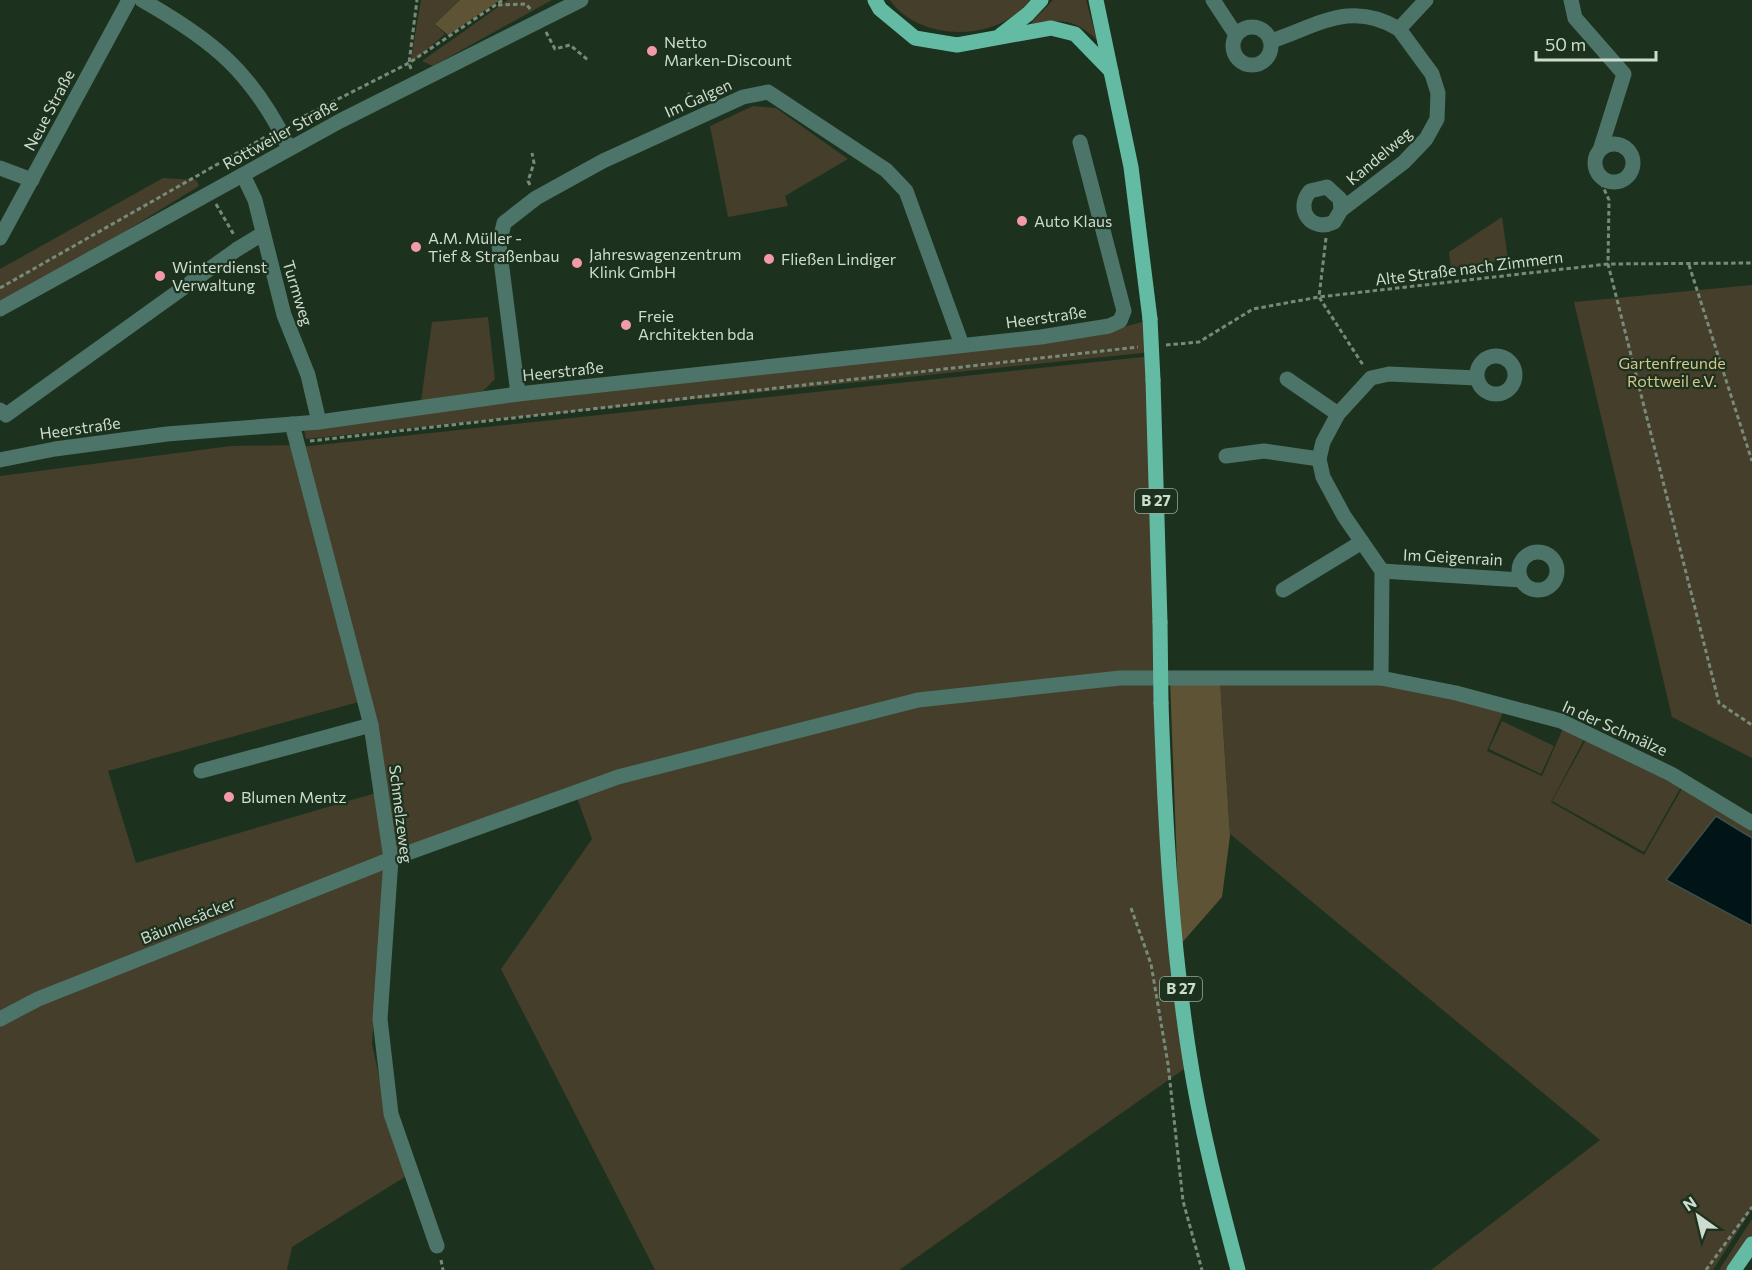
<svg xmlns="http://www.w3.org/2000/svg" width="1752" height="1270" viewBox="0 0 1752 1270" font-family="Commissioner,sans-serif">
<rect width="100%" height="100%" fill="#1c321e"/>
<g fill="#443e2a">
<path d="M421,0H460L435,24L445,34L410,64Z"/>
<path d="M508,0H552L433,66L422,61Z"/>
<path d="M890,0H1030C1000,42 919,43 890,0Z"/>
<path d="M1053,0H1086L1097,40C1073,17 1060,20 1030,24Z"/>
<path d="M753,106L776,108L848,159L785,196L788,206L728,217L710,126Z"/>
<path d="M163,178L196,180L199,186L80,259L0,303V269Z"/>
<path d="M1502,217L1508,260L1451,268L1449,252Z"/>
<path d="M1752,285V758L1672,717L1574,302Z"/>
<path d="M488,317L495,379L483,391L421,401L432,322Z"/>
<path d="M1150,320L1152,352L306,439L304,430L520,397L1119,328Z"/>
<path d="M1152,356L1165,676L919,698L618,775L393,857L300,447Z"/>
<path d="M295,445L362,701L108,771L136,863L379,792L389,858L0,1016V476L231,446Z"/>
<path d="M1164,680L1168,790L1194,1062L899,1270H655L501,969L592,839L576,795L918,702Z"/>
<path d="M1220,680L1383,682L1504,710L1487,751L1542,776L1564,726L1586,736L1551,802L1644,855L1684,785L1752,827V1209L1713,1270H1431L1600,1140L1230,834Z"/>
<path d="M1502,721L1554,746L1541,774L1489,749Z"/>
<path d="M1588,736L1681,787L1644,852L1552,801Z"/>
<path d="M387,864L372,1044L387,1113L408,1175L292,1247L287,1270H0V1023L26,1008Z"/>
<path d="M1752,1219V1246L1736,1270H1719Z"/>
</g>
<g fill="#5e5435">
<path d="M460,0H500L448,35L435,24Z"/>
<path d="M1170,680H1220L1230,836L1222,897L1180,945Z"/>
</g>
<path fill="#011416" stroke="#3e504e" stroke-width="1.5" d="M1716,816L1752,838V926L1666,880Z"/>
<g fill="none" stroke-linecap="round" stroke-linejoin="round">
<g stroke="#788a7a" stroke-width="3" stroke-dasharray="4.5 3" stroke-linecap="butt">
<path d="M498,5L526,4L531,10"/>
<path d="M546,32L555,49L570,45L588,60"/>
<path d="M411,69L409,63L417,0"/>
<path d="M688,93L696,103"/>
<path d="M291,123L409,63L503,0"/>
<path d="M1595,169L1609,200L1608,264L1719,703L1752,725"/>
<path d="M530,185L528,181L534,163L532,153"/>
<path d="M216,204L234,235"/>
<path d="M1326,238L1319,297L1363,365"/>
<path d="M1689,265L1752,461"/>
<path d="M0,288L267,136"/>
<path d="M1166,345L1199,342L1253,309L1319,297L1608,264L1752,263"/>
<path d="M310,441L1138,347"/>
<path d="M1131,908L1151,964L1168,1064L1183,1201L1202,1270"/>
<path d="M441,1260L443,1270"/>
<path d="M1706,1270L1752,1207"/>
</g>
<g stroke="#4c7468" stroke-width="15">
<path d="M142,0C214,41 252,72 289,148"/>
<path d="M1213,0L1236,35"/>
<path d="M1571,0L1575,18L1624,74L1601,147"/>
<circle cx="1252" cy="46" r="19"/>
<path d="M1271,41C1319,25 1351,0 1399,29L1426,0"/>
<circle cx="1614" cy="163" r="19"/>
<path d="M0,168L32,180"/>
<path d="M243,175L255,200L284,315L308,375L319,422"/>
<path d="M1341,210L1340,199L1327,187L1310,191C1294,210 1312,233 1334,222L1341,210L1404,162L1426,139L1437,119L1438,93L1432,74L1399,29"/>
<path d="M0,238L129,0"/>
<path d="M0,309L340,121L581,0"/>
<circle cx="1496" cy="375" r="19"/>
<path d="M1287,379L1338,414"/>
<path d="M518,394L499,245L504,223L536,198L603,161L743,97L768,92L886,170L906,191L962,345"/>
<path d="M0,410L6,415L236,250L262,234"/>
<path d="M292,424L371,725L391,859L380,1019L391,1114L437,1246"/>
<path d="M1226,456L1264,451L1319,459"/>
<path d="M0,460L55,449L167,434L319,422L518,394L1041,337L1109,326L1120,321L1124,311L1080,142"/>
<circle cx="1538" cy="571" r="19"/>
<path d="M1382,571L1521,580"/>
<path d="M1283,590L1362,542"/>
<path d="M1381,678L1382,571L1344,516L1323,477L1319,459L1323,442L1338,414L1371,378L1389,374L1477,378"/>
<path d="M201,771L371,725"/>
<path d="M0,1019L38,999L391,859L618,777L918,700L1120,678H1381L1456,693L1561,721L1671,774L1752,823"/>
</g>
<g stroke="#64bba4" stroke-width="15">
<path d="M875,0L880,9L915,38L957,45L1051,28L1075,34L1111,71"/>
<path d="M1096,0L1131,167L1150,319"/>
<path d="M1001,35L1028,14L1041,0"/>
<path d="M1153,380L1160,622"/>
<path d="M1161,703C1165,820 1171,937 1189,1053C1200,1126 1219,1198 1238,1270"/>
<path d="M1734,1270L1752,1244"/>
</g>
<g stroke="#64bba4" stroke-width="15">
<path d="M1150,319L1153,380"/>
<path d="M1160,622L1161,703"/>
</g>
</g>
<g fill="#f39aa9" stroke="#1c321e" stroke-width="2">
<circle cx="652" cy="51" r="6"/>
<circle cx="1022" cy="221" r="6"/>
<circle cx="416" cy="247" r="6"/>
<circle cx="769" cy="259" r="6"/>
<circle cx="577" cy="263" r="6"/>
<circle cx="160" cy="276" r="6"/>
<circle cx="626" cy="325" r="6"/>
<circle cx="229" cy="797" r="6"/>
</g>
<g text-anchor="middle" stroke-width="4.5" stroke-linejoin="round" paint-order="stroke">
<g fill="#1c321e" stroke="#99a99a" stroke-width="1.5">
<rect x="1135" y="489" width="42" height="24" rx="4.5"/>
<rect x="1160" y="977" width="42" height="24" rx="4.5"/>
</g>
<g font-size="15" font-weight="bold" fill="#cedccf">
<text x="1156" y="506">B 27</text>
<text x="1181" y="994">B 27</text>
</g>
<g font-size="16" fill="#cedccf" stroke="#1c321e" text-anchor="start">
<text x="664" y="48">Netto<tspan x="664" dy="18">Marken-Discount</tspan></text>
<text x="1034" y="227">Auto Klaus</text>
<text x="428" y="244">A.M. Müller -<tspan x="428" dy="18">Tief &amp; Straßenbau</tspan></text>
<text x="589" y="260">Jahreswagenzentrum<tspan x="589" dy="18">Klink GmbH</tspan></text>
<text x="781" y="265">Fließen Lindiger</text>
<text x="172" y="273">Winterdienst<tspan x="172" dy="18">Verwaltung</tspan></text>
<text x="638" y="322">Freie<tspan x="638" dy="18">Architekten bda</tspan></text>
<text x="241" y="803">Blumen Mentz</text>
</g>
<g font-size="16" fill="#cedccf" stroke="#1c321e">
<text transform="translate(698 98) rotate(-24)" y="6">Im Galgen</text>
<text transform="translate(49 110) rotate(-62)" y="6">Neue Straße</text>
<text transform="translate(280 134) rotate(-29)" y="6">Rottweiler Straße</text>
<text transform="translate(1379 156) rotate(-40)" y="6">Kandelweg</text>
<text transform="translate(1469 268) rotate(-7)" y="6">Alte Straße nach Zimmern</text>
<text transform="translate(298 293) rotate(73)" y="6">Turmweg</text>
<text transform="translate(1046 317) rotate(-8)" y="6">Heerstraße</text>
<text transform="translate(563 371) rotate(-6)" y="6">Heerstraße</text>
<text transform="translate(80 428) rotate(-8)" y="6">Heerstraße</text>
<text transform="translate(1453 557) rotate(3)" y="6">Im Geigenrain</text>
<text transform="translate(1615 728) rotate(24)" y="6">In der Schmälze</text>
<text transform="translate(401 814) rotate(83)" y="6">Schmelzeweg</text>
<text transform="translate(188 920) rotate(-22)" y="6">Bäumlesäcker</text>
</g>
<g font-size="16" fill="#d7c48b" stroke="#1c321e">
<text x="1672" y="369">Gartenfreunde<tspan x="1672" dy="18">Rottweil e.V.</tspan></text>
</g>
</g>
<g transform="translate(1698 1216) rotate(326)" stroke="#1c321e" stroke-width="4.5" paint-order="stroke">
<path d="M0-4.5L10 22L0 15L-10 22Z" fill="#cedccf"/>
<text y="-9" font-size="16" font-weight="bold" text-anchor="middle" fill="#cedccf">N</text>
</g>
<path d="M1536 51v9h120v-9" fill="none" stroke="#cedccf" stroke-width="3"/>
<text x="1545" y="51" font-size="18" fill="#cedccf" stroke="#1c321e" stroke-width="4.5" paint-order="stroke">50 m</text>
</svg>
